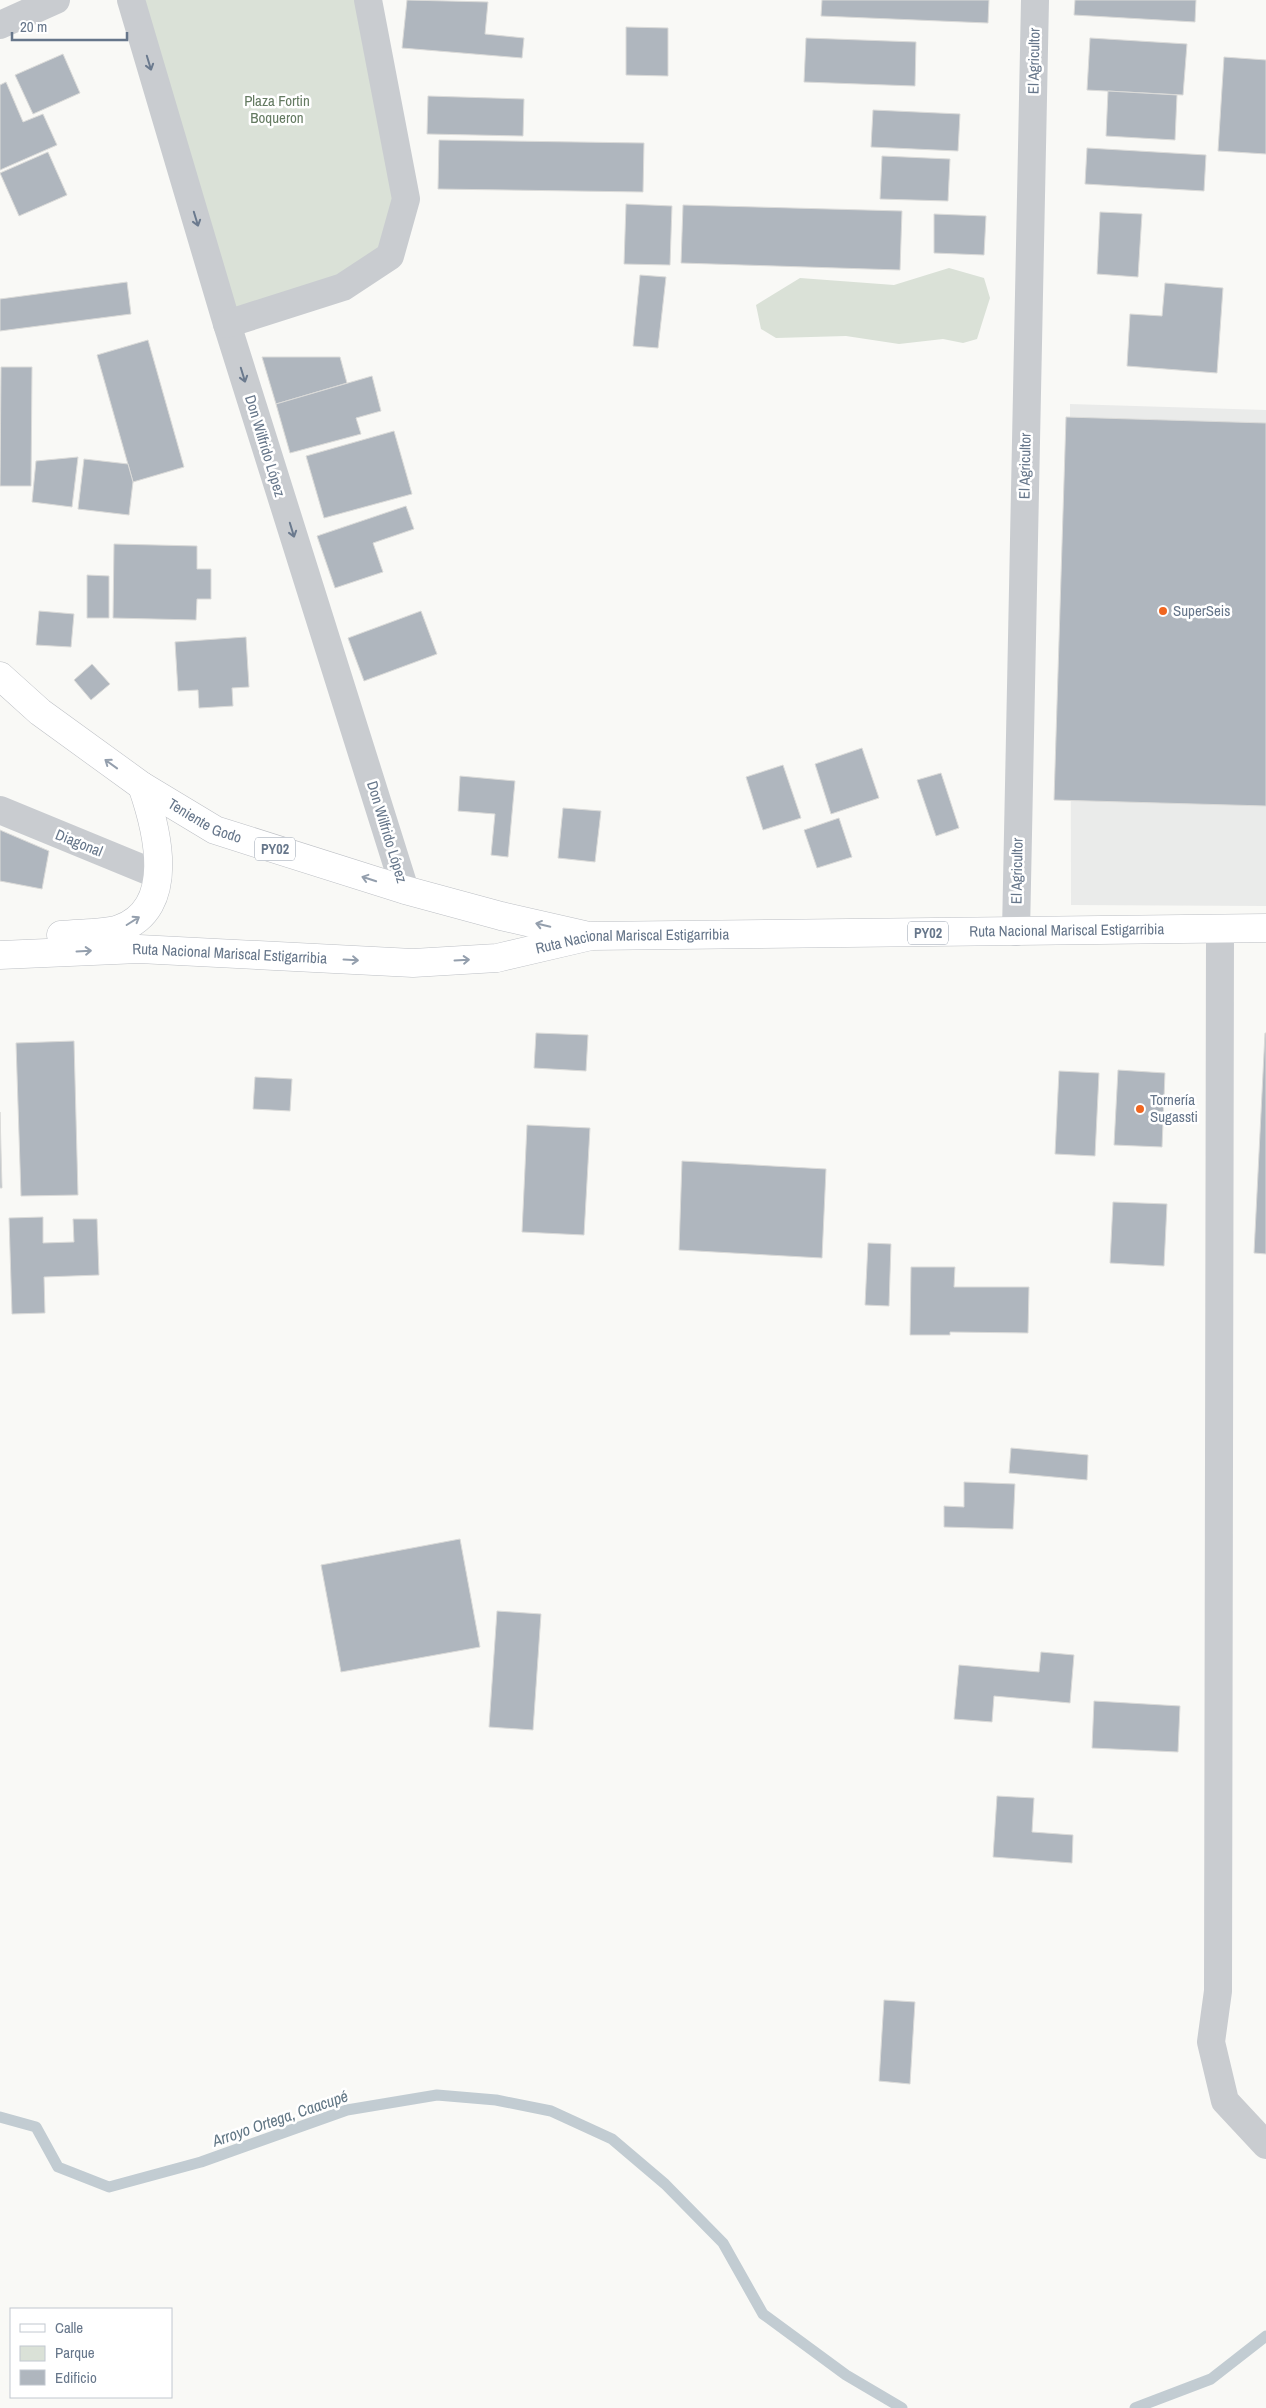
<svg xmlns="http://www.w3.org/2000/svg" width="1266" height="2408" viewBox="0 0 1266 2408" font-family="'Archivo Narrow',sans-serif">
<rect width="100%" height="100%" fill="#f9f9f6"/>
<path fill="#eaebea" d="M1070,404L1266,410V906L1071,905Z"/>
<g fill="#dae1d7">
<path d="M131,0H368L406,199L390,256L227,324Z"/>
<path d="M949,268L984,278L990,298L977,339L963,343L943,339L899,344L846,336L776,338L761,329L756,305L800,278L894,285Z"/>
</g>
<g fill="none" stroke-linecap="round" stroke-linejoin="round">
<g stroke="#c2ccd2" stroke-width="11">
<path d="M0,2117L36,2127L58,2167L109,2187L201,2162L347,2110L437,2095L496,2100L551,2111L612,2139L665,2184L723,2243L763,2314L846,2375L902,2408"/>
<path d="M1135,2408L1211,2379L1266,2336"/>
</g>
</g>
<g fill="#afb6be" stroke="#dbdbd9">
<path d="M407,0L488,2L485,34L524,38L522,58L402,48Z"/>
<path d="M822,0H989L988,23L821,16Z"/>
<path d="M1075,0H1196L1195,22L1074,15Z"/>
<path d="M626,27L668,28V76L626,75Z"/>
<path d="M806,38L916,42L915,86L804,82Z"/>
<path d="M1090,38L1187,44L1183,95L1087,90Z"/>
<path d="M63,54L80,93L33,114L15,75Z"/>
<path d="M1224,57L1266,60V154L1218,151Z"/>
<path d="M6,82L23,122L43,114L57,145L0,170V85Z"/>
<path d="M1108,91L1177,95L1175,140L1106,136Z"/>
<path d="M428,96L524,99L523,136L427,134Z"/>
<path d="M873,110L960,114L958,151L871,147Z"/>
<path d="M439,140L644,143L643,192L438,189Z"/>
<path d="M1087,148L1206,155L1204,191L1085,184Z"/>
<path d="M48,152L67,195L19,216L0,173Z"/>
<path d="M882,156L950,159L948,201L880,199Z"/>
<path d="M626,204L672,206L670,265L624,264Z"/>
<path d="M683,205L902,211L900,270L681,263Z"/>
<path d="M1100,212L1142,214L1138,277L1097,274Z"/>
<path d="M934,214L986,216L984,255L934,253Z"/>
<path d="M640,275L666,277L658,348L633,346Z"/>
<path d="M127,282L131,314L0,331V299Z"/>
<path d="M1165,283L1223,288L1217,373L1127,366L1130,314L1162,316Z"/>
<path d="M148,340L184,467L133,482L97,355Z"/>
<path d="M262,357H340L347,383L276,404Z"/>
<path d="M1,367H32L31,486H0Z"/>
<path d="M372,376L381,411L356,418L361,434L290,453L276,404Z"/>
<path d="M1066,417L1266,423V806L1054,800Z"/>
<path d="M394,431L412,494L324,518L306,456Z"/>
<path d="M78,457L72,507L32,502L36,461Z"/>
<path d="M84,459L128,464L133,482L129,515L78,509Z"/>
<path d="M406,506L414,529L373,543L383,572L335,588L317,536Z"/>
<path d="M114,544L197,546V569H211V599H197L196,620L113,618Z"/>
<path d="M87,575L109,576V618H87Z"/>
<path d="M39,611L74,614L71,647L36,645Z"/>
<path d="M421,611L437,654L364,681L348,638Z"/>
<path d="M246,637L249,687L232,688L233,706L199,708L198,690L178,691L175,642Z"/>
<path d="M92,664L110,684L91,700L74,680Z"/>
<path d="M862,748L879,798L831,814L815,764Z"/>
<path d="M783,765L801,818L763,830L746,777Z"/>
<path d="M941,773L959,828L936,836L917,780Z"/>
<path d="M460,776L515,781L508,857L491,855L495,814L458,811Z"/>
<path d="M563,808L601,811L595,862L558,858Z"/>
<path d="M839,818L852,857L817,868L804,830Z"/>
<path d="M0,830L49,851L42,889L0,881Z"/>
<path d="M536,1033L588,1035L586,1071L534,1068Z"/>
<path d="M1265,1033H1266V1254L1254,1253Z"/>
<path d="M74,1041L78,1195L21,1196L16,1043Z"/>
<path d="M1118,1070L1165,1073L1162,1147L1114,1145Z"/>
<path d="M1059,1071L1099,1073L1095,1156L1055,1154Z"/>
<path d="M255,1077L292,1079L290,1111L253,1109Z"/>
<path d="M0,1112L2,1188H0Z"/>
<path d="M527,1125L590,1128L584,1235L522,1232Z"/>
<path d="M682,1161L826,1169L822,1258L679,1250Z"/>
<path d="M1113,1202L1167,1204L1164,1266L1110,1263Z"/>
<path d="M43,1217V1243L74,1242L73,1219H97L99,1275L44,1277L45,1313L12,1314L9,1218Z"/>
<path d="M868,1243L891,1244L889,1306L865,1305Z"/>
<path d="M911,1267H955L954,1287H1029L1028,1333L950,1332V1335H910Z"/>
<path d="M1011,1448L1088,1455L1087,1480L1009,1473Z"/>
<path d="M964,1482L1015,1484L1013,1529L944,1527V1506L964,1507Z"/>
<path d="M460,1539L480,1647L341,1672L321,1565Z"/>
<path d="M497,1611L541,1614L533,1730L489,1727Z"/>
<path d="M1041,1652L1074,1655L1070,1703L994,1696L992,1722L954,1719L959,1665L1039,1672Z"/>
<path d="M1094,1701L1180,1706L1178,1752L1092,1748Z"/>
<path d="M997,1796L1034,1798L1032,1832L1073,1835L1072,1863L993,1857Z"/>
<path d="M884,2000L915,2002L910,2084L879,2081Z"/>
</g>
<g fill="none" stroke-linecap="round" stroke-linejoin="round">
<g stroke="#bcbfc4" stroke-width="29">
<g id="major">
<path id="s1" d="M0,676L40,712L142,786L215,830L405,890L501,916L584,935"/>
<path d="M61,935C78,933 104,934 119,929C178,909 157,829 142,786"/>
<path id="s2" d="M0,955L139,949L413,963L497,958L591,936L1266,928"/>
</g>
</g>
<g stroke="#c9ccd0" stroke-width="28">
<path d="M131,0L227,324L405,890"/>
<path d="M0,25L56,0"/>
<path d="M227,324L343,287L390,256L406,199L368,0"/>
<path d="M0,810L158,875"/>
<path d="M1220,929L1218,1991L1211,2042L1225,2101L1266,2145"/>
<path d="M1016,932L1035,0"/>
</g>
<use href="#major" stroke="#fff" stroke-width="28"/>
</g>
<defs><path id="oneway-shaft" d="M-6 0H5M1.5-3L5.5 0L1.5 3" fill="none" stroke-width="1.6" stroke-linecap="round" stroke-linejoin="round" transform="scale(1.25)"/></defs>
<g stroke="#6b7a8e">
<use href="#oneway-shaft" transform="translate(149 63) rotate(73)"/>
<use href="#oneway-shaft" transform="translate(196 219) rotate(73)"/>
<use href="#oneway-shaft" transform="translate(243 375) rotate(73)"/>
<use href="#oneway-shaft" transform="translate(292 530) rotate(73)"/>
</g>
<g stroke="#949fad">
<use href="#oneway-shaft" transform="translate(111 764) rotate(-144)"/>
<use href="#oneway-shaft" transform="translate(369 879) rotate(-162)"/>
<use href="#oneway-shaft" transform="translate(133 921) rotate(-32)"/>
<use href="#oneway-shaft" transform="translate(543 925) rotate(-167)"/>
<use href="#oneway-shaft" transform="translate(84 951) rotate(-3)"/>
<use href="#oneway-shaft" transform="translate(351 960) rotate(3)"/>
<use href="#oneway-shaft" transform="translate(462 960) rotate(-3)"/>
</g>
<g fill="#f06620" stroke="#fff" stroke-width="2">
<circle cx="1163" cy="611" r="5"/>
<circle cx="1140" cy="1109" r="5"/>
</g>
<g text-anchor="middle" stroke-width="5" stroke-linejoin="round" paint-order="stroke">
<g fill="#fff" stroke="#949fad" stroke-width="1">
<rect x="255" y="837.5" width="40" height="23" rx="4"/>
<rect x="908" y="921.5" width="40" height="23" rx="4"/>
</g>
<g font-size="14" font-weight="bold" fill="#66768a">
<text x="275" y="854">PY02</text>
<text x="928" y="938">PY02</text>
</g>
<g font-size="15" fill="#66768a" stroke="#fff">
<text transform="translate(1034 61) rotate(-89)" y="5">El Agricultor</text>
<text transform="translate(265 446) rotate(73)" y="5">Don Wilfrido López</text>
<text transform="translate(1025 466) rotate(-89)" y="5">El Agricultor</text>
<text dy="5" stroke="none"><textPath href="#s1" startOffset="252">Teniente Godo</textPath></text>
<text transform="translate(387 832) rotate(73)" y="5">Don Wilfrido López</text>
<text transform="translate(79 843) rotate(22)" y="5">Diagonal</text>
<text transform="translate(1017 871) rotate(-89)" y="5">El Agricultor</text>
<text dy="5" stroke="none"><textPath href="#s2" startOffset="1070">Ruta Nacional Mariscal Estigarribia</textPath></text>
<text dy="5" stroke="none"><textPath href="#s2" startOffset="635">Ruta Nacional Mariscal Estigarribia</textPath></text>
<text dy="5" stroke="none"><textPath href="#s2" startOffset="230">Ruta Nacional Mariscal Estigarribia</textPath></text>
</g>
<g font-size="15" fill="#647a61" stroke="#fff">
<text x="277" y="106">Plaza Fortin<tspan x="277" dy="17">Boqueron</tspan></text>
</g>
<g font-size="15" fill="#66768a" stroke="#fff" text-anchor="start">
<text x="1173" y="616">SuperSeis</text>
<text x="1150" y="1105">Tornería<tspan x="1150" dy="17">Sugassti</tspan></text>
</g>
<g font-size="16" font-style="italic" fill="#627785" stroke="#fff">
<text transform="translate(280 2118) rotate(-19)" y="6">Arroyo Ortega, Caacupé</text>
</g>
</g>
<rect x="10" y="2308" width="162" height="90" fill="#ffffff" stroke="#c2c8d0"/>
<rect x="20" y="2324" width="25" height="8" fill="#ffffff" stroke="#c2c8d0"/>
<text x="55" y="2333" font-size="15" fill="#66768a">Calle</text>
<rect x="20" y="2346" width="25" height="15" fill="#dae1d7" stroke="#c2c8d0"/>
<text x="55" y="2358" font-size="15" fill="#66768a">Parque</text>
<rect x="20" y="2370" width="25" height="15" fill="#afb6be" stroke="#c2c8d0"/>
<text x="55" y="2383" font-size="15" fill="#66768a">Edificio</text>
<path d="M12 32v8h115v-8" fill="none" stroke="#66768a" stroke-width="2.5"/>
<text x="20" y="32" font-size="15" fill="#66768a" stroke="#ffffff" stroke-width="4" paint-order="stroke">20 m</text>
</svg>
